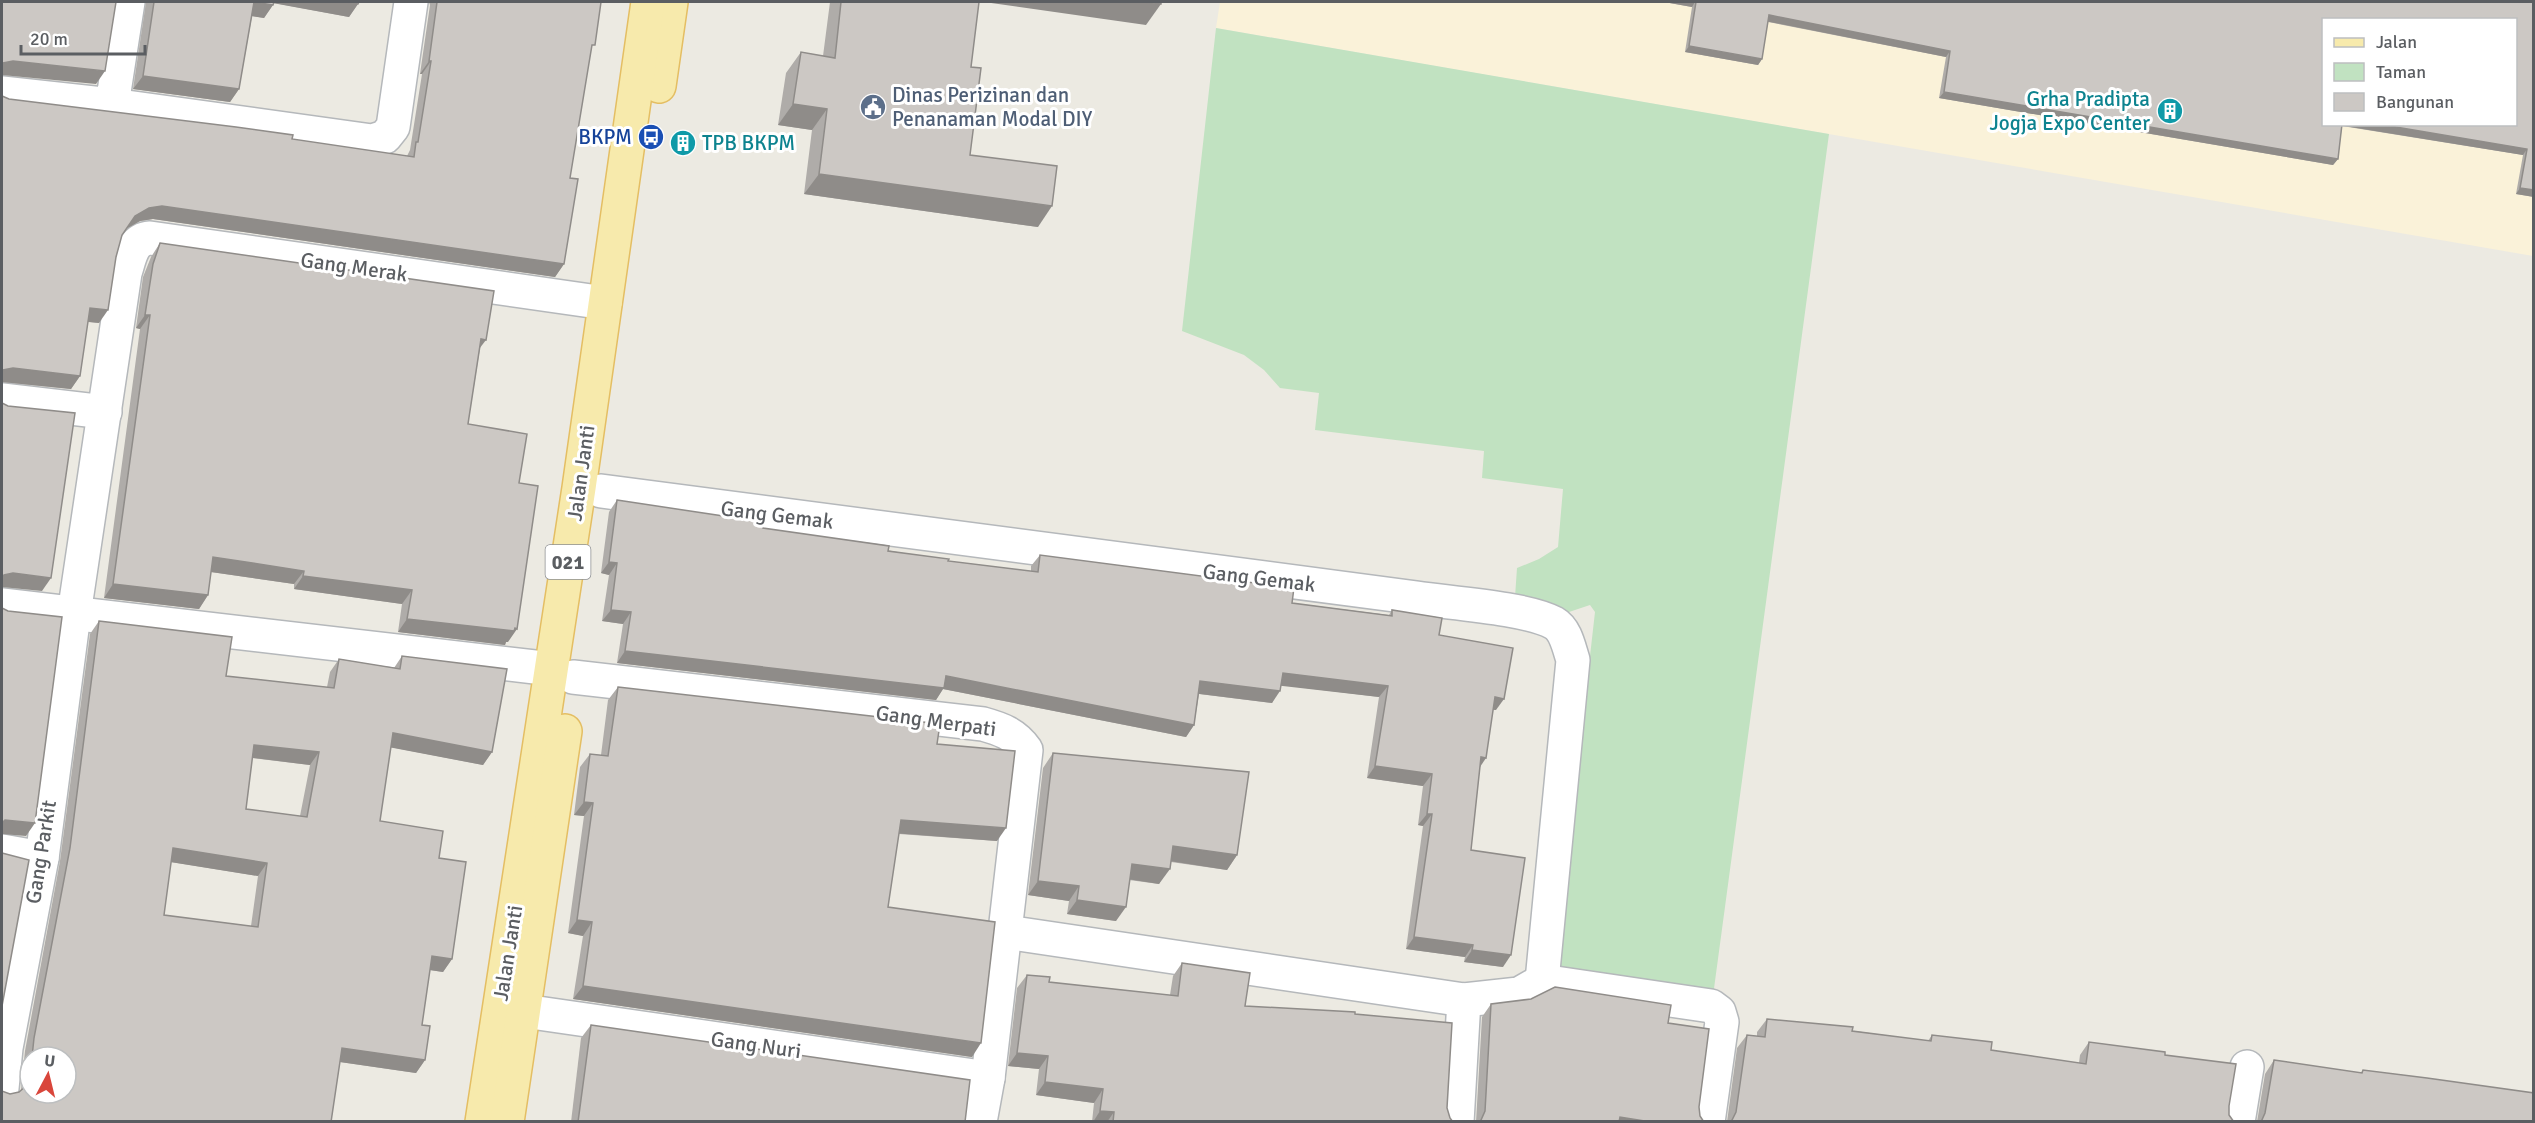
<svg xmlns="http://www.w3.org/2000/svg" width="2535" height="1123" viewBox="0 0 2535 1123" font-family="Signika,sans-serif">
<rect width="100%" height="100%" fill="#eceae2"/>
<path fill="#faf2d9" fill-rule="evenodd" d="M1220,2H2533V256L1216,28ZM2324,20H2516V124H2324Z"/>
<path fill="#c1e2c1" d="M1216,28L1829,134L1713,996L1569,978L1555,964L1595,612L1590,605L1566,613L1515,597L1517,568L1539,559L1558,547L1563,489L1482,478L1484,451L1315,430L1319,393L1280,388L1264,370L1244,355L1182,331Z"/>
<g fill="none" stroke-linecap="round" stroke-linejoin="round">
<g stroke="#b5b8bb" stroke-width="36">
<g id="minor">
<path d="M2,93L112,105L128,2"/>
<path d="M112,105L372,141L385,137L393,127L411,2"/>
<path d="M2,400L105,412"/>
<path d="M601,491L1417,598C1450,603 1527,608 1554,623C1566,630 1569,648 1573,660L1542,981"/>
<path d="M2,605L552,669"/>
<path d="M573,677L983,724C1001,729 1015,734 1026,750L988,1078L980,1122"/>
<path d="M2,851L42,858"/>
<path d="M1006,932L1464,1000L1519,994L1542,981L1711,1006L1719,1012L1722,1022L1708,1122"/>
<path d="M524,1011L988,1078"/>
<path d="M2,1088L6,1048L42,858L74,614L125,273C130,258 132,239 150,238L605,303"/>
<path d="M1457,1122L1464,1000"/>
<path d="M2238,1122L2247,1067"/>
</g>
</g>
<g stroke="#e4be63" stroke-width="36">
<g id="primary">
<path d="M659,86L671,2"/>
<path d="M482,1122L579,488L648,2"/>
<path d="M507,1122L565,731"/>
</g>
</g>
<use href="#minor" stroke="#fff" stroke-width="33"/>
<use href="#primary" stroke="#f7eaac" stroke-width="33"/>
</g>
<g fill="#afaca9" fill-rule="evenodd">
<path d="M146,2H359L349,17L274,3L264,18L252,16L239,89L230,102L133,89Z"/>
<path d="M429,2H601L591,51L570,178L564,264L555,277L153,219L140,221L127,228L122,235L99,323L88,322L80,376L71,389L2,382V96L9,99L407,156L410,150L422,74H420L430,5Z"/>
<path d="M830,2H979L971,67L970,155L1038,227L804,194L812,130L778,125L786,73L801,52L823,56Z"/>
<path d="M1664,2H2534V197L2516,194L2523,155L2342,126L2338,159L2333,165L1939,98L1946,57L1768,22L1762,59L1758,65L1685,52L1692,7Z"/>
<path d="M160,243L480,348L468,424L519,483L508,642H506L505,645L398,632L402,604L294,589V584L211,572L208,595L199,609L104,598L140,329L136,328L143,277L151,257Z"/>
<path d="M617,500L763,528L948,561L1031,571V566L1040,555L1292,603L1389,615L1392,610L1439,635L1496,710H1493L1480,767L1471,850L1503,967L1464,962L1465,957L1406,949L1423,826L1418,825L1423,786L1367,778L1379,697L1281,685L1272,703L1199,694L1194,725L1186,737L943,689L936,700L617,663L623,624L602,621L609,575L601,573L609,512Z"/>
<path d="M99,621L232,637L226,676L327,687L330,672L339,659L394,668L402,656L507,669L492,752L483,765L390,747L380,821L443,831L439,858L466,862L452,959L443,972L430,970L422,1025L430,1026L425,1060L416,1073L340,1062L331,1122H2V1091L10,1094L19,1092L21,1090L25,1051L60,861L90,634ZM252,758L310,765L300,816L246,809ZM171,862L258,876L251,926L164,915ZM30,1057H66V1093H30Z"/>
<path d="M618,687L937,744L997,841L899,834L888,907L972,1057L573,999L583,936L568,933L584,816L574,815L580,767L590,754L601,755L608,700Z"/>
<path d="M1053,753L1237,855L1227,870L1171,862L1159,884L1129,880L1116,921L1067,914L1069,901L1028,895L1043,768Z"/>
<path d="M1182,963L1245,1006L1355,1014L1447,1108L1450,1118L1453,1122H1092L1094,1103L1036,1095L1039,1069L1008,1066L1017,988L1027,975L1049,982L1170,995L1173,976Z"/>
<path d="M1491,1004L1668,1023L1699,1107L1700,1116L1704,1122H1476L1482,1017Z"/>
<path d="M1767,1019L1928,1041L1932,1035L1991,1050L2079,1063L2080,1055L2089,1042L2165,1055L2229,1106V1115L2234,1122H1727L1737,1048L1747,1035L1757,1036V1032Z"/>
<path d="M591,1025L965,1122H571L581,1038Z"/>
<path d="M2274,1060L2361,1073L2363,1070L2534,1122H2257L2265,1074Z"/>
</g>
<g fill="#8f8c89">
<path d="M254,2L273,5L264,18L245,15Z"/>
<path d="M267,2H346L358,4L349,17Z"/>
<path d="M984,2H1144L1161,4L1146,25Z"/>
<path d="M1664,2H1695L1692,7Z"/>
<path d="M1769,15L1950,51L1946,57L1765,21Z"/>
<path d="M1689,46L1762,59L1758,65L1685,52Z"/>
<path d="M13,61L105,71L96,84L2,75V64L3,63Z"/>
<path d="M429,61H431L422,74H420Z"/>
<path d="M143,76L239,89L230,102L133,89Z"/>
<path d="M1944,92L2338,159L2333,165L1939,98Z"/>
<path d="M793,104L827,109L812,130L778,125Z"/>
<path d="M2339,124H2378L2527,149L2523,155L2338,125Z"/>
<path d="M819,174L1052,206L1038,227L804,194Z"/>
<path d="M2520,188L2534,190V197L2516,194Z"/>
<path d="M162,206L564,264L555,277L153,219L140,221L126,229L135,216L149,208Z"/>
<path d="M90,308L108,310L99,323L81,321Z"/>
<path d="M145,315H150L140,329L136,328Z"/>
<path d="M481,339L486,340L476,353Z"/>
<path d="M13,368L80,376L71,389L2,382V372L3,370Z"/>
<path d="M213,557L304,571L294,584L204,571Z"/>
<path d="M609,562L617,563L609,575L601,573Z"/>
<path d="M13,573L51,578L42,591L2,587V577L4,575Z"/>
<path d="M303,576L412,590L402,604L294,589Z"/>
<path d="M113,584L208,595L199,609L104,598Z"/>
<path d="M611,610L631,612L623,624L602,621Z"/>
<path d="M407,619L515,628L517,629L508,642H506L505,645L398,632Z"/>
<path d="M625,651L946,676L1194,725L1186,737L943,689L936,700L617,663Z"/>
<path d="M1283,673L1388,686L1379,697L1274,685Z"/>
<path d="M1200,681L1280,691L1272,703L1192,693Z"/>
<path d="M1495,697L1504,699L1496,710L1486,709Z"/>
<path d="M393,733L492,752L483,765L383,746Z"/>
<path d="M254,745L319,752L310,765L245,757Z"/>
<path d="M1481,757L1486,758L1478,770Z"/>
<path d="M1375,766L1432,774L1423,786L1367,778Z"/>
<path d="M584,802L593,803L584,816L574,815Z"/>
<path d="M1427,814H1432L1423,826L1418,825Z"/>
<path d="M5,820L35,823L26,836L2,834V823Z"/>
<path d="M901,820L1006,828L997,841L892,833Z"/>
<path d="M1173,846L1237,855L1227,870L1163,860Z"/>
<path d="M173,848L267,863L258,876L164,861Z"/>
<path d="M1132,864L1170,869L1159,884L1121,878Z"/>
<path d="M1038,881L1079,886L1069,901L1028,895Z"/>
<path d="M1077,900L1126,907L1116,921L1067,914Z"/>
<path d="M577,920L592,922L583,936L568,933Z"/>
<path d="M1414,937L1473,945L1465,957L1406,949Z"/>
<path d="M1472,950L1511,955L1503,967L1464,962Z"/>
<path d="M432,956L452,959L443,972L423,969Z"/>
<path d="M583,986L981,1043L972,1057L573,999Z"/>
<path d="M342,1048L425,1060L416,1073L333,1061Z"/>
<path d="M1017,1053L1048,1056L1039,1069L1008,1066Z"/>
<path d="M1045,1082L1103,1089L1094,1103L1036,1095Z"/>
<path d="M1100,1111L1114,1112L1107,1122H1093Z"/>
<path d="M1620,1117L1651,1122H1617Z"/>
</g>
<g fill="#ccc8c4" stroke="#8f8c89" stroke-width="1.5" fill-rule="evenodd">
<path d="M2,2H116L105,71L13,61L3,63L2,64Z"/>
<path d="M154,2H274L273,5L254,2L239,89L143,76Z"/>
<path d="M346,2H359L358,4Z"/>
<path d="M437,2H601L595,45H592L570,178L578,179L564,264L162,206L149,208L135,216L122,235L116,257L108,310L90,308L80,376L13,368L3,370L2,372V96L9,99L236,127L293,135L292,139L414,157L416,142H418L431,61H429Z"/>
<path d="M841,2H979L971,67L981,68L970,155L1057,166L1052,206L819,174L827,109L793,104L801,52L835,58Z"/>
<path d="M1144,2H1161V4Z"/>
<path d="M1696,2H2534V190L2520,188L2527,149L2378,124H2516V20H2324V124H2342L2338,159L1944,92L1950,51L1769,15L1762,59L1689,46Z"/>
<path d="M160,243L494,291L486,340L481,339L468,424L527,434L519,483L538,486L517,629L515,628L514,631L407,619L412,590L303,576L304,571L213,557L208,595L113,584L150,315H145L153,264Z"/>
<path d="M2,403L8,406L75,413L51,578L13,573L4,575L2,577Z"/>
<path d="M617,500L763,522V528L889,546L888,551L949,559L948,561L1038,572L1040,555L1294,588L1292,603L1392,616V610L1442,618L1439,635L1513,648L1504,699L1495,697L1486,758L1481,757L1471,850L1525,858L1511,955L1472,950L1473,945L1414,937L1432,814H1427L1432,774L1375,766L1388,686L1283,673L1280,691L1200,681L1194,725L946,676L944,688L625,651L631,612L611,610L617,563L609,562Z"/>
<path d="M2,608L8,611L62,617L35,823L5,820L2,823Z"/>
<path d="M99,621L232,637L226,676L334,688L339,659L400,669L402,656L507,669L492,752L393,733L380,821L443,831L439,858L466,862L452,959L432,956L422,1025L430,1026L425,1060L342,1048L331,1122H2V1091L10,1094L19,1092L27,1085L30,1074V1093H66V1057H32L34,1038L70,848ZM254,745L319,752L307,817L246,809ZM173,848L267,863L258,927L164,915Z"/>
<path d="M618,687L940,724L937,744L1015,751L1006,828L901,820L888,907L995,922L981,1043L583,986L592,922L577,920L593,803L584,802L590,754L608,756Z"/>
<path d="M1053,753L1249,772L1237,855L1173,846L1170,869L1132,864L1126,907L1077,900L1079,886L1038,881Z"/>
<path d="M2,853L29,860L2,1006Z"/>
<path d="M1182,963L1250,973L1245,1006L1355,1012V1014L1452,1023L1447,1108L1450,1118L1453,1122H1113L1114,1112L1100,1111L1103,1089L1045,1082L1048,1056L1017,1053L1027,975L1050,977L1049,982L1178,996Z"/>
<path d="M1555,987L1671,1005L1668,1023L1709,1029L1699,1107L1700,1116L1704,1122H1651L1620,1117L1619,1122H1479L1481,1120L1485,1111L1491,1004L1531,999Z"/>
<path d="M1767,1019L1853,1027L1852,1031L1931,1041L1932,1035L1992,1042L1991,1050L2086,1064L2089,1042L2165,1052V1055L2236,1064L2229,1106V1115L2234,1122H1730L1732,1120L1736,1112L1747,1035L1765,1037Z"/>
<path d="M591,1025L970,1080L965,1122H578Z"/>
<path d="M2274,1060L2362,1073L2363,1070L2427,1078L2534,1093V1122H2261L2265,1113Z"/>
</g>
<defs>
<g id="civic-disc" transform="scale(1.35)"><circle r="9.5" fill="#5c6f8a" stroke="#fff"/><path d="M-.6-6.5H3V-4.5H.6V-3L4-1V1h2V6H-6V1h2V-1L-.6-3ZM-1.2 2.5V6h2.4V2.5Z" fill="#fff"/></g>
<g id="building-disc" transform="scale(1.35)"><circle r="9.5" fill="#0f9aa8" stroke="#fff"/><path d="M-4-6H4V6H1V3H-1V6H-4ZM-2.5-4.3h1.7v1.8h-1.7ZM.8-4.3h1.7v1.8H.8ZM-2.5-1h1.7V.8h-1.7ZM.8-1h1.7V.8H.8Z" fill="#fff"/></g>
<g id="bus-disc" transform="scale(1.35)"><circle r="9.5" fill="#1a4fb4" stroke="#fff"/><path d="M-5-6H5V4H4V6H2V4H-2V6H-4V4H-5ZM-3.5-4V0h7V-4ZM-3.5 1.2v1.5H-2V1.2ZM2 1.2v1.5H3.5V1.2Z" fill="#fff"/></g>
</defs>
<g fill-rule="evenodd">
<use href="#civic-disc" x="873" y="107"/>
<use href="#building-disc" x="2170" y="111"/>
<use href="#bus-disc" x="651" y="137"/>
<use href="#building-disc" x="683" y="143"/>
</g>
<g text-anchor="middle" stroke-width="6" stroke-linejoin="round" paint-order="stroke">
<rect fill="#fff" stroke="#8c8e91" stroke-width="1.5" x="545.5" y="545" width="45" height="34" rx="4.5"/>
<g font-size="20" font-weight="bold" fill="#5b5e62">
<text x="568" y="569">021</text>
</g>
<g font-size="21" fill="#4e5e75" stroke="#fff" text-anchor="start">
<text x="892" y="102">Dinas Perizinan dan<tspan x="892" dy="24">Penanaman Modal DIY</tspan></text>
</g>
<g font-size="21" fill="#0d838f" stroke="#fff" text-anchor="end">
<text x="2150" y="106">Grha Pradipta<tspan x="2150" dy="24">Jogja Expo Center</tspan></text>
<text x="702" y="150" text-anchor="start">TPB BKPM</text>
</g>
<g font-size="21" fill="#164399" stroke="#fff" text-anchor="end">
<text x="632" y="144">BKPM</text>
</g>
<g font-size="21" fill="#5b5e62" stroke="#fff">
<text transform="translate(354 267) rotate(8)" y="7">Gang Merak</text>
<text transform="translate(581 473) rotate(-82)" y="7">Jalan Janti</text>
<text transform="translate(777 515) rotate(7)" y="7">Gang Gemak</text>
<text transform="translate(1259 578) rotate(7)" y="7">Gang Gemak</text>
<text transform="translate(936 721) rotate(8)" y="7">Gang Merpati</text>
<text transform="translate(41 852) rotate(-81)" y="7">Gang Parkit</text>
<text transform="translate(508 953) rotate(-81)" y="7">Jalan Janti</text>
<text transform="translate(756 1045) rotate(8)" y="7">Gang Nuri</text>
</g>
</g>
<rect width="2535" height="1123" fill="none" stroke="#5b5e62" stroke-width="6"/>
<rect x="2322" y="18" width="195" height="108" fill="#ffffff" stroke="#bdbfc0" stroke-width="1.5"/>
<rect x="2334" y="38" width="30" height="9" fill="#f7eaac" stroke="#bdbfc0" stroke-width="1.5"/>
<text x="2376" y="48" font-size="18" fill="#5b5e62">Jalan</text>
<rect x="2334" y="63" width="30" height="18" fill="#c1e2c1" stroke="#bdbfc0" stroke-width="1.5"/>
<text x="2376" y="78" font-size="18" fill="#5b5e62">Taman</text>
<rect x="2334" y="93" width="30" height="18" fill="#ccc8c4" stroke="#bdbfc0" stroke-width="1.5"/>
<text x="2376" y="108" font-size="18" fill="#5b5e62">Bangunan</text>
<g transform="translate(48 1075) rotate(7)"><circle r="28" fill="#ffffff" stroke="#bdbfc0" stroke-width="1.5"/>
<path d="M0-4.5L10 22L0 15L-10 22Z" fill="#d9463b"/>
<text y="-9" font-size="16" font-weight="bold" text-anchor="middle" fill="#5b5e62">U</text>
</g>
<path d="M21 45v9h124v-9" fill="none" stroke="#5b5e62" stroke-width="3"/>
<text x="30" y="45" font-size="18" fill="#5b5e62" stroke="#ffffff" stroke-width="4.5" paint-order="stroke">20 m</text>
</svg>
